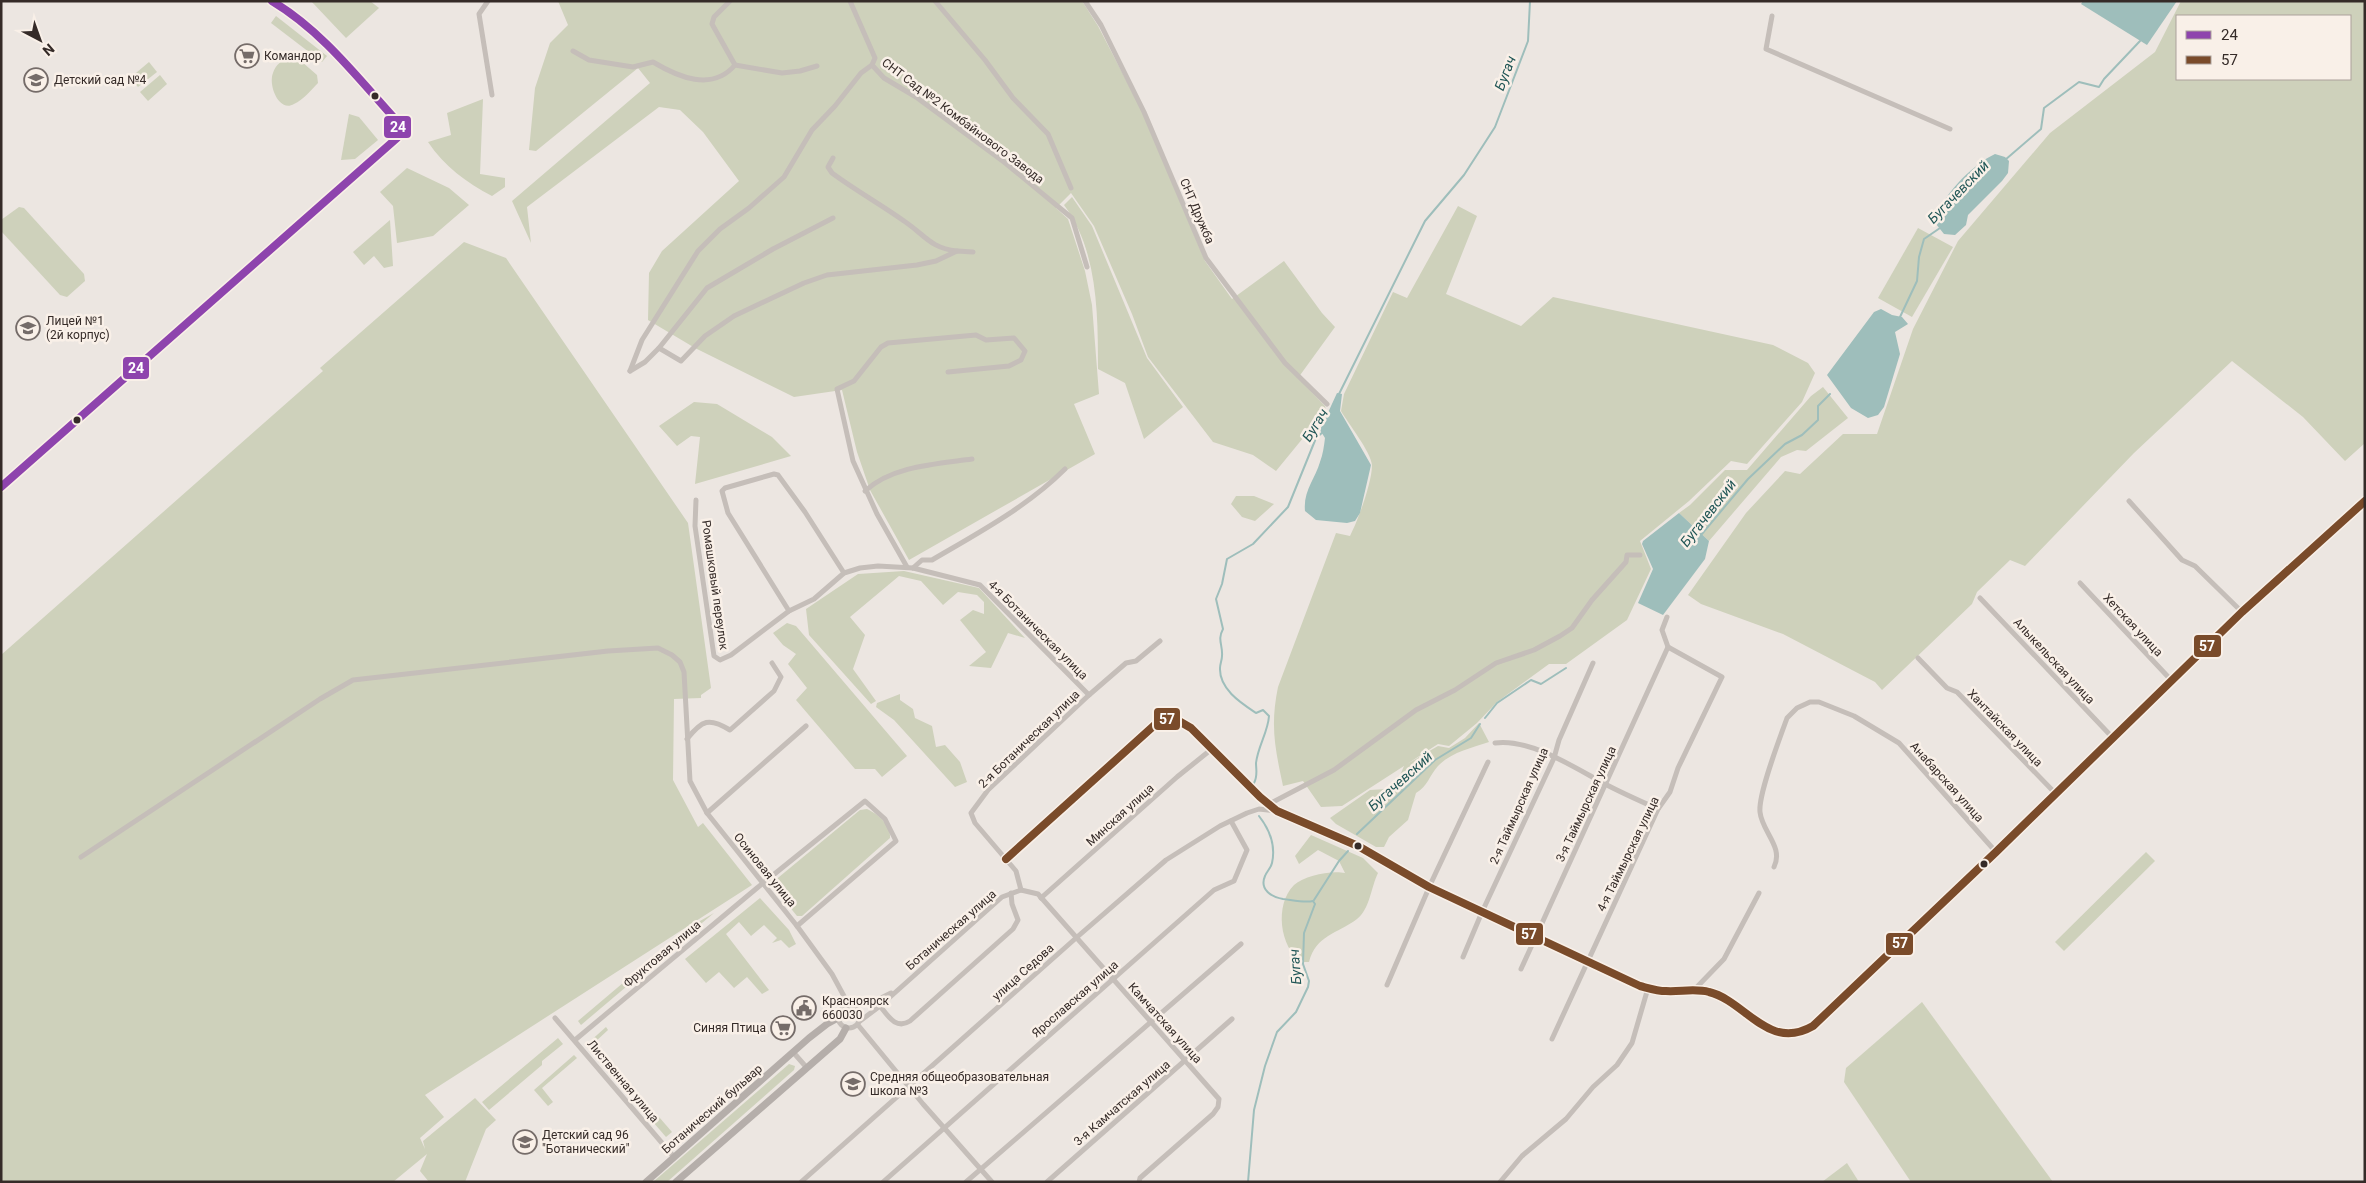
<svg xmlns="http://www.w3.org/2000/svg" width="2366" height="1183" viewBox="0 0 2366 1183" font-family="Roboto,sans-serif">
<rect width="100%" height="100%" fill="#ece6e1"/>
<g fill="#ced1bb" fill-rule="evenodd">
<path d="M311,1H370L379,8L346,38Z"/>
<path d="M558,1H1082L1098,26L1141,109L1205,261L1232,299L1284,261L1322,313L1335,327L1298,378L1325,406L1326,410L1276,471L1253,455L1213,442L1148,357L1132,314L1094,226L1071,193L1056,208L1068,219L1085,271L1092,305L1099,394L1074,404L1095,454L909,560L870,490L857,452L842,390L794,397L695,348L648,320L649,273L662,251L739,181L703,132L680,110L659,107L527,207L531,243L512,201L650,83L638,68L536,151L529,150L535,88L550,43L568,25Z"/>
<path d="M2181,1H2365V443L2345,461L2303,417L2232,361L2134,453L2025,566L2010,560L1977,592L1972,604L1882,690L1875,682L1783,634L1701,604L1688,595L1746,513L1785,471L1800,474L1843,434H1877L1913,329L1958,241L2050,133L2155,52ZM2177,16H2350V79H2177Z"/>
<path d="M276,16L327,56L322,62L271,23Z"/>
<path d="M289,55H294L317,75L318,83C311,90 303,100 294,104C279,113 268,85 273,73C275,65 283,60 289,55Z"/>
<path d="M149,62L157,72L138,87L130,78Z"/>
<path d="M160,75L167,84L148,101L140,92Z"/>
<path d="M483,99L480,174L505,178V187L492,196C467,183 444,166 428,142L451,135L447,113Z"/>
<path d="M349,114L359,117L378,140L355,159L341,160Z"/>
<path d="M407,168L449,188L469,205L433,236L397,243L393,206L380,192Z"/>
<path d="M1072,197L1092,226L1147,358L1183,407L1144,439L1125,383L1098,369C1098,315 1098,250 1064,205Z"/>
<path d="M1458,206L1477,216L1446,294L1521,326L1553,297L1773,345L1808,363L1815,373L1802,402L1747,464L1731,461L1689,501L1640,541L1651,569L1627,620L1566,664H1549L1497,702L1477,723L1449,746L1438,744L1407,764L1438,746L1449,748L1465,738L1479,723L1489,742C1472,748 1451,752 1438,766C1429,776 1428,786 1416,793L1408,820L1389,837L1384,847H1376L1336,824L1330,818L1370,790L1386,789L1398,780L1404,766L1342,806L1321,807L1303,781L1283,786C1275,748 1270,726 1278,687L1336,533L1350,536C1358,520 1372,483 1372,465C1371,452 1348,423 1341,411L1344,394L1393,292L1407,298Z"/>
<path d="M19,207L24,208L84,274L85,281L67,297L60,295L1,231V220Z"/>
<path d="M390,220L393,266L384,268L374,256L364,265L353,252Z"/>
<path d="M1918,228L1953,247L1912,317L1878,298Z"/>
<path d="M464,242L506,258L688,523L711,688L701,695V698L674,699L673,780L698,827L703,823L752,885L425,1095L444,1117L420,1138L425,1149L423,1141L475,1098L496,1120L486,1129L465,1182H429L420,1171L427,1154L393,1182H1V655L323,371L320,368Z"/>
<path d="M1823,387L1848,418L1806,451L1797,450L1781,457L1709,541L1679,513L1690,505L1725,470H1747L1811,396Z"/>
<path d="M694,402L717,404L772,437L791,456L695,484L700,437L691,436L677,446L659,426Z"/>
<path d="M1236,496H1254L1274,504L1255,521L1242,517L1231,504Z"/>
<path d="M904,571L979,588L1025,638L1008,633L991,668L969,666L986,652L960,620L973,610L984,614V602L977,595L958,592L943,605L921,581L899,576L850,617L865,635L853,669L876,701L871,704L809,635L806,609L858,574Z"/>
<path d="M787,623L796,626L907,756L882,777L875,769H855L796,700L807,688L788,664L796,654L783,645L773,633Z"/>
<path d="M900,694V700L913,709L915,718L932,726L936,747L945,745L960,762L967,782L955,787L894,720L876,707L877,703Z"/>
<path d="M867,809C878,814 891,825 890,838L802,916H797L772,885L773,882L860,810Z"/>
<path d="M1311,835L1363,858L1378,873C1371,887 1370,909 1357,919C1337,934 1316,935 1309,962H1301C1280,947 1274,905 1294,885C1305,875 1332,870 1345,873L1339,861L1318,850L1299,864L1295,856Z"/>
<path d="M2146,852L2155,861L2064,951L2055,942Z"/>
<path d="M760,898L789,930L796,944L789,948L781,940L772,943L777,938L764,925L751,936L739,922L726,934L769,990L762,994L747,977L734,988L719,972L706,983L685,959Z"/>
<path d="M714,913L649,967L646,964L693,925Z"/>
<path d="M630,977L633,981L581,1025L578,1021Z"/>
<path d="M1922,1002L2053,1182H1911L1844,1082L1846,1068Z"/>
<path d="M606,1027L608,1030L595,1042L635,1089L630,1094L588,1043Z"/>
<path d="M558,1038L563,1044L542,1061V1065L489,1110L482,1102Z"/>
<path d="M574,1055L577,1058L542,1088L553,1102L548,1106L534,1090Z"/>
<path d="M789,1064L795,1066L794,1070L667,1182H653Z"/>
<path d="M646,1102L672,1132L666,1137L640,1107Z"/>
<path d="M1847,1163L1859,1182H1822Z"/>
</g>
<g fill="#9ebebb">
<path d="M2083,1H2177L2147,45L2081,4Z"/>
<path d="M1995,154L2005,157L2009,161L2008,173L2002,181L1968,215L1966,225L1955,235L1944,234L1936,224C1937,199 1973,164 1995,154Z"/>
<path d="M1881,309L1892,315L1902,317L1908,324L1895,332L1900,354L1884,407L1878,415L1868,418L1851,408L1827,375L1874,312Z"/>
<path d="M1337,393L1342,394L1340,411L1371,465L1360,513L1355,521L1347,523L1316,520L1305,511C1303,491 1315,479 1320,462C1323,454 1324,446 1325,438L1320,430Z"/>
<path d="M1679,513L1709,541L1705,559L1663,615L1638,603L1653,569L1642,544L1643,541Z"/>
</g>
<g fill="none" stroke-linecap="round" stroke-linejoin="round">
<g stroke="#9ebebb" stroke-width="2">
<path d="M2005,160L2041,129L2044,108L2079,82L2099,87L2104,79L2140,41"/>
<path d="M1900,317L1917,281L1919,257L1924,239L1940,228"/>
<path d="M1339,394L1425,221L1464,175L1495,127L1528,41L1530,1"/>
<path d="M1701,535L1748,479L1785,444L1802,435L1818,420V406L1830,394"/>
<path d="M1485,718L1497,703L1531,680L1541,684L1566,668"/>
<path d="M1254,783C1258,776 1256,770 1256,763C1258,746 1268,732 1269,716L1263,710L1256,713C1241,703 1219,689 1220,668C1220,664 1222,660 1222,656C1223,645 1217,640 1223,629L1216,599L1222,584L1227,559L1253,544L1288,507L1316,438L1323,432"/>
<path d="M1357,834L1435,760L1471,738L1480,724"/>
<path d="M1314,900L1339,861L1348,851"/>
<path d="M1248,1182L1254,1110L1265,1066L1277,1032L1296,1012L1308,987L1309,981L1303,964L1304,933L1315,904L1313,901C1305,903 1292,900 1283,899C1272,897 1259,890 1265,876C1267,871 1271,868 1272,863C1276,845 1270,830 1259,816"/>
</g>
<g stroke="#c5beb9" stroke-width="5">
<path d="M488,1L479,14L492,95"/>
<path d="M730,1L714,17L712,24L735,65"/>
<path d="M850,1L875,58L872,65"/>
<path d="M935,1L985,60L1013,98L1048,134L1071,188"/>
<path d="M1085,1L1101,25L1144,112L1206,258L1285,363L1327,404"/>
<path d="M1772,16L1766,49L1950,129"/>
<path d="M573,51L589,60L633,67L653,62C678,77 712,92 735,65L782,73L800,71L817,66"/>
<path d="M833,158L828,167L832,173C855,190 880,204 904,221C925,235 930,248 957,251"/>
<path d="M659,348L707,288L773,249L833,218"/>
<path d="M630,371L642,340L698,251L720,229L749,208L784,177L812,130L835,106L861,73L872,65L884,78L916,97L1004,162L1072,218L1087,267"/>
<path d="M630,371L645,362L659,348L681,361L705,336L734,316L804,283L827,275L917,265L936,261L957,251L973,252"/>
<path d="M865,491C892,466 936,464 972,459"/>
<path d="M696,500L695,526L714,656L720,660L731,655L789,611L814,599L844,573L860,568L878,566L913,568L980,585L1089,695"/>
<path d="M2129,501L2182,560L2195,566L2242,612"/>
<path d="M907,567L877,514L853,461L837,389L854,381L881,347L888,343L976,335L986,340L1014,338L1025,351L1021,360L1009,366L948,372"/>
<path d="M913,568L922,560H932C978,533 1027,507 1065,469"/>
<path d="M2080,583L2172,681"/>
<path d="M1980,598L2113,738"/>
<path d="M789,611L728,513L722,491L725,488L774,474L778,475L805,512L844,573"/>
<path d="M1918,658L1947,688L1957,692L2056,794"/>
<path d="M687,739C702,720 709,717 730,730L774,691L781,677L772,663"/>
<path d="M1495,743C1530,738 1575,768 1605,784C1622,793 1640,801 1658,809"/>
<path d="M1269,804L1334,770L1416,710L1455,690L1496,663L1534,650L1560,636L1572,628L1592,600L1626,562L1627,555H1640"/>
<path d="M707,813L806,726"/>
<path d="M81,857L320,699L353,680L608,651L658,648L672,655L680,662L684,672L690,781L707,813L797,926L832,974L845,998V1006"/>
<path d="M1006,859L1158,722L1172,717L1191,728L1260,797L1277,811L1358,846L1429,887L1640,986C1648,988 1657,991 1666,991C1680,992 1695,988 1709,992C1746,1001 1768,1052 1813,1026L1996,852L2242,612L2365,501"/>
<path d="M1774,867C1784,847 1762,832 1760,812C1758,794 1780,738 1787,718L1797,708L1810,702H1819L1854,716L1899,743L1996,852"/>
<path d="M1021,890L1016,871L975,823L971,813L988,790L1089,695L1126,663L1136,661L1160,641"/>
<path d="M1041,898L1177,777L1213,748"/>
<path d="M1463,957L1482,912L1554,758L1559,740L1593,663"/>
<path d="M1521,969L1668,647"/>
<path d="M1387,985L1431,883L1488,762"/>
<path d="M1694,990L1724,959L1759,893"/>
<path d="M848,1005L855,1001H875L891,993"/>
<circle cx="849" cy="1017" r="11"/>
<path d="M880,1006C888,1016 896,1030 910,1021L1013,929L1018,920L1012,904L1011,893"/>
<path d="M555,1018L674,1157"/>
<path d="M860,1021L880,1006L1002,897L1021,890L1038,894L1219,1099L1218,1107L1213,1114L1140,1178L1139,1182"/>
<path d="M858,1025L923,1104L992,1182"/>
<path d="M1552,1039L1658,809L1670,792L1678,768L1722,677L1668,647L1662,630L1667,617"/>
<path d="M575,1040L757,888L865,801L885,819L896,841L797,926"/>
<path d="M793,1052L807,1068"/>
<path d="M801,1182L1076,938L1166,860L1220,826L1247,813L1259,809L1277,811"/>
<path d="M883,1182L1214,890L1234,881L1247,850L1231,821"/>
<path d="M966,1182L1241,944"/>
<path d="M1047,1182L1232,1019"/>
<path d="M1500,1182L1522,1156L1566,1119L1593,1087L1617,1065L1632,1043L1648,988"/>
</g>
<g stroke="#b5aeaa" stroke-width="7">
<path d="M1,487L397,138L399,132L396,120C357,77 322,31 272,1"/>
<path d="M646,1182L809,1038L827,1024L838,1018"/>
<path d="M676,1182L840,1039L846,1028"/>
</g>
<g stroke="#f9f0e8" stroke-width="11">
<path id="bus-1" d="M1,487L397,138L399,132L396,120C357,77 322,31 272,1"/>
</g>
<g stroke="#f9f0e8" stroke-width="11">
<path id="bus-2" d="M1006,859L1158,722L1172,717L1191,728L1260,797L1277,811L1358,846L1429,887L1640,986C1648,988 1657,991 1666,991C1680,992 1695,988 1709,992C1746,1001 1768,1052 1813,1026L1996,852L2242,612L2365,501"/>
</g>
<use href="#bus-1" stroke="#8e44ad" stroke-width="8"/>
<use href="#bus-2" stroke="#7a4b2a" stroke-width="8"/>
</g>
<defs>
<g id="supermarket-ring" transform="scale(1.25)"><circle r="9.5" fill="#f9f0e8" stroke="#756c69" stroke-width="1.5"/><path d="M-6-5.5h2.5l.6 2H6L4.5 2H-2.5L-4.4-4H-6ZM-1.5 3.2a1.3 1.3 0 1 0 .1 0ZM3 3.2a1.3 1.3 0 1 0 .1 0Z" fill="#756c69"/></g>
<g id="school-ring" transform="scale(1.25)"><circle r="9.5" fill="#f9f0e8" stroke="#756c69" stroke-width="1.5"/><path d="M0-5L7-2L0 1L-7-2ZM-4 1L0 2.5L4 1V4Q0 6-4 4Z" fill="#756c69"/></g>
<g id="civic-ring" transform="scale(1.25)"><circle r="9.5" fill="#f9f0e8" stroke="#756c69" stroke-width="1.5"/><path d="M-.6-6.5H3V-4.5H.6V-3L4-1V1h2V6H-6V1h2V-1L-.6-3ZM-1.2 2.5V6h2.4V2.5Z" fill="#756c69"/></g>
</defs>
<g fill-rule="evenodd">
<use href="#supermarket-ring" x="247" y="56"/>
<use href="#school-ring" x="36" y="80"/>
<use href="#school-ring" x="28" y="328"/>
<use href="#civic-ring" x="804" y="1008"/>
<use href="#supermarket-ring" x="783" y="1028"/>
<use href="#school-ring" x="853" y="1084"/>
<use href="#school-ring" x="525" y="1142"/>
</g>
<g fill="#352b28" stroke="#f9f0e8" stroke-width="2">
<circle cx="375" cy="96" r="4.5"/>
<circle cx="77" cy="420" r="4.5"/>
<circle cx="1358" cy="846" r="4.5"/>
<circle cx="1984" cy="864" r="4.5"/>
</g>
<g text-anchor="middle" stroke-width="5" stroke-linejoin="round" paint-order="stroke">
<g font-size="12" fill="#352b28" stroke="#f9f0e8" text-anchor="start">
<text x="264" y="60">Командор</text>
<text x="54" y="84">Детский сад №4</text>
<text x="46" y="325">Лицей №1<tspan x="46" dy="14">(2й корпус)</tspan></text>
<text x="822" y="1005">Красноярск<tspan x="822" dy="14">660030</tspan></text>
<text x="766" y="1032" text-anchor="end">Синяя Птица</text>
<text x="870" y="1081">Средняя общеобразовательная<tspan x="870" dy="14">школа №3</tspan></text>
<text x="542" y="1139">Детский сад 96<tspan x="542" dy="14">"Ботанический"</tspan></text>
</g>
<g font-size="12" fill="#352b28" stroke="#f9f0e8">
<text transform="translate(963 121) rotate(37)" y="4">СНТ Сад №2 Комбайнового Завода</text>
<text transform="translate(1197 211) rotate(67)" y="4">СНТ Дружба</text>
<text transform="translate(715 585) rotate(82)" y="4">Ромашковый переулок</text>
<text transform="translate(2133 625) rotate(47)" y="4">Хетская улица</text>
<text transform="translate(1038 630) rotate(45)" y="4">4-я Ботаническая улица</text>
<text transform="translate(2054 661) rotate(47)" y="4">Алыкельская улица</text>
<text transform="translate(2005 728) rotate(46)" y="4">Хантайская улица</text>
<text transform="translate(1029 739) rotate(-44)" y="4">2-я Ботаническая улица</text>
<text transform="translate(1947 782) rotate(48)" y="4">Анабарская улица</text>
<text transform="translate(1586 804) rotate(-65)" y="4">3-я Таймырская улица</text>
<text transform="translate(1519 806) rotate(-66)" y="4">2-я Таймырская улица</text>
<text transform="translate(1120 815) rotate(-42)" y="4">Минская улица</text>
<text transform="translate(1628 854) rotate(-64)" y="4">4-я Таймырская улица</text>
<text transform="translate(765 870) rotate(51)" y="4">Осиновая улица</text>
<text transform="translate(951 930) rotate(-41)" y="4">Ботаническая улица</text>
<text transform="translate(662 954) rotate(-40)" y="4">Фруктовая улица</text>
<text transform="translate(1023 972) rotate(-42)" y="4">улица Седова</text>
<text transform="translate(1075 999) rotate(-41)" y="4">Ярославская улица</text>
<text transform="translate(1165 1023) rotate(48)" y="4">Камчатская улица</text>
<text transform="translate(623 1081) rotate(50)" y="4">Лиственная улица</text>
<text transform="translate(1122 1103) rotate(-41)" y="4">3-я Камчатская улица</text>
<text transform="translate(712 1109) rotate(-41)" y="4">Ботанический бульвар</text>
</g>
<g font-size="14" font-style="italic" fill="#1f5555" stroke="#f9f0e8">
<text transform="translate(1505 73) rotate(-69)" y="5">Бугач</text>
<text transform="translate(1958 192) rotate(-46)" y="5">Бугачевский</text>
<text transform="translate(1315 425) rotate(-58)" y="5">Бугач</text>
<text transform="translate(1708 513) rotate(-52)" y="5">Бугачевский</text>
<text transform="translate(1400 781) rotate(-42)" y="5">Бугачевский</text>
<text transform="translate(1295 967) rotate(-94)" y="5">Бугач</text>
</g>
</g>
<g stroke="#f9f0e8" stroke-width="2">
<rect x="383" y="115" width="29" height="24" rx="5" fill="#8e44ad"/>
<rect x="122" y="356" width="28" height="24" rx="5" fill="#8e44ad"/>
<rect x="2193" y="634" width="29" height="24" rx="5" fill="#7a4b2a"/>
<rect x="1153" y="707" width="28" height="24" rx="5" fill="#7a4b2a"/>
<rect x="1515" y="922" width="29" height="24" rx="5" fill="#7a4b2a"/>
<rect x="1885" y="932" width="29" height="24" rx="5" fill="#7a4b2a"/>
</g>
<g font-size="14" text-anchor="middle" font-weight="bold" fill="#fff">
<text x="398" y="132">24</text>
<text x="136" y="373">24</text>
<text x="2207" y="651">57</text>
<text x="1167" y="724">57</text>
<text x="1529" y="939">57</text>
<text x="1900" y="948">57</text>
</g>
<rect width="2366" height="1183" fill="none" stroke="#352b28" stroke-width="5"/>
<rect x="2176" y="15" width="175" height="65" fill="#f9f0e8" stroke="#aba19b"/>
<rect x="2186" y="31" width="25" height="8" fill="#8e44ad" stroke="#aba19b"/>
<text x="2221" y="40" font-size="15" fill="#352b28">24</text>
<rect x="2186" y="56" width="25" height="8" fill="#7a4b2a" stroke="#aba19b"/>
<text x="2221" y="65" font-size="15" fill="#352b28">57</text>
<g transform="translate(40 40) rotate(139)" stroke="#f9f0e8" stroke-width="4" paint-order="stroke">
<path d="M0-4L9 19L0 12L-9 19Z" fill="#352b28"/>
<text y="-8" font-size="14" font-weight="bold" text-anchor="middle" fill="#352b28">N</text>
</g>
</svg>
